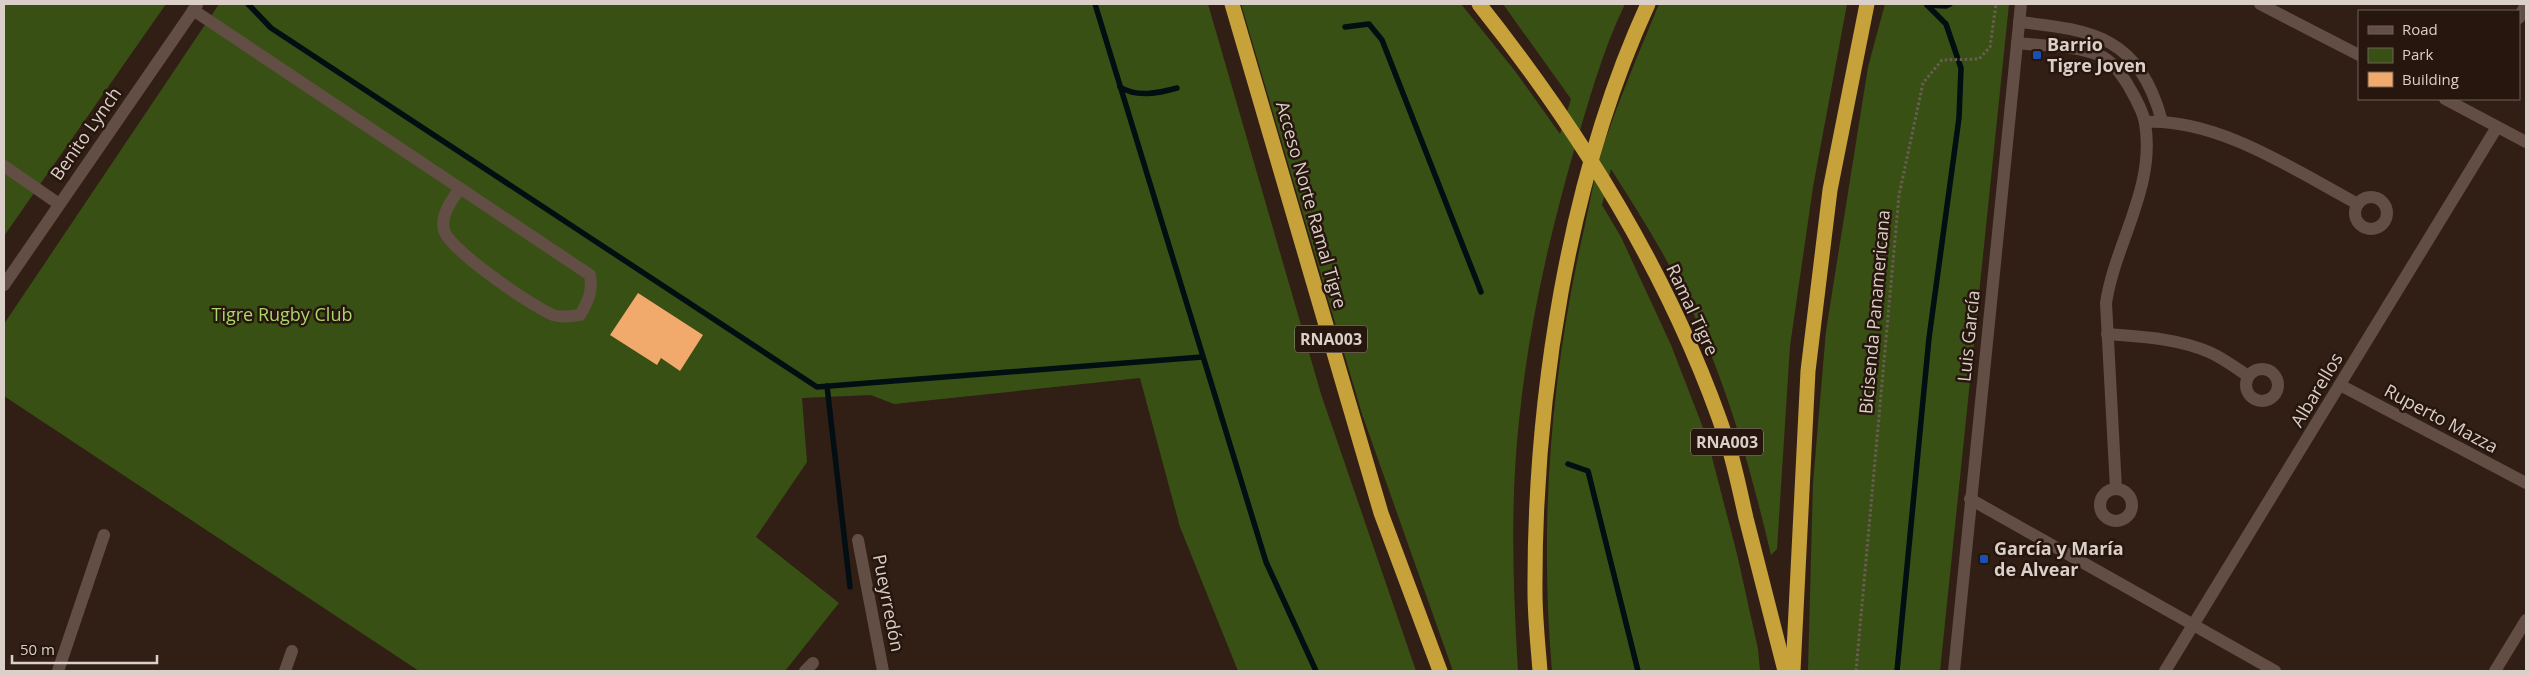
<svg xmlns="http://www.w3.org/2000/svg" width="2530" height="675" viewBox="0 0 2530 675" font-family="'Open Sans',sans-serif">
<rect width="100%" height="100%" fill="#311f16"/>
<g fill="#395014">
<path d="M4,4H166L4,236Z"/>
<path d="M219,4H1208L1321,394L1416,671H1238L1180,527L1140,378L894,404L871,395L802,398L807,462L756,537L839,603L785,671H419L4,396V324Z"/>
<path d="M1241,4H1461L1515,71L1560,134L1571,99L1503,4H1625C1602,51 1588,104 1573,154C1548,241 1528,331 1519,421C1510,504 1513,588 1518,671H1453L1362,414Z"/>
<path d="M1659,4H1847L1813,187L1790,346L1777,549L1771,555C1749,461 1722,366 1677,280C1657,241 1634,205 1611,169L1602,205L1621,237L1671,345L1707,438L1737,554L1758,649L1760,671H1552C1539,523 1551,371 1585,225C1591,199 1595,170 1604,144C1620,97 1640,50 1659,4Z"/>
<path d="M1885,4H2009L1940,671H1808L1813,483L1826,331L1868,67Z"/>
</g>
<g fill="none" stroke-linecap="round" stroke-linejoin="round">
<g stroke="#020e12" stroke-width="5.5">
<path d="M248,4L271,28L817,387L1202,357"/>
<path d="M1095,4L1266,562L1316,671"/>
<path d="M1927,5L1946,6L1950,4"/>
<path d="M1345,27L1369,24L1382,40L1481,292"/>
<path d="M1120,87C1137,98 1159,93 1177,88"/>
<path d="M827,386L850,587"/>
<path d="M1568,464L1588,471L1638,671"/>
<path d="M1897,671L1929,338L1959,118L1961,68L1946,24L1927,5"/>
</g>
</g>
<path fill="#f1aa6b" d="M638,293L703,335L680,371L661,358L657,365L610,335Z"/>
<g fill="none" stroke-linecap="round" stroke-linejoin="round">
<path stroke="#6b5c54" stroke-width="3" stroke-dasharray="2.5 2.5" stroke-linecap="butt" d="M1856,671L1899,195L1923,83L1942,60L1979,59L1990,47L1996,4"/>
<g stroke="#634e45" stroke-width="12">
<path d="M2260,4L2359,55"/>
<path d="M193,10L590,275C593,291 588,302 580,315C571,316 561,318 553,315C533,307 448,249 444,230C440,215 452,200 460,188"/>
<path d="M2519,18L2526,4"/>
<path d="M2019,22C2096,30 2139,38 2162,121"/>
<path d="M2017,43C2043,46 2074,45 2099,55C2112,60 2121,74 2128,85C2134,96 2143,110 2145,123C2156,187 2115,243 2106,303L2116,489"/>
<path d="M2445,99L2526,142"/>
<path d="M2145,122C2218,118 2296,171 2358,204"/>
<path d="M4,166L59,204"/>
<circle cx="2371" cy="213" r="16"/>
<path d="M4,285L197,5"/>
<path d="M2107,334C2142,337 2176,338 2209,352C2223,358 2236,368 2248,376"/>
<circle cx="2262" cy="385" r="16"/>
<path d="M2340,385L2526,483"/>
<circle cx="2116" cy="505" r="16"/>
<path d="M1970,499L2275,671"/>
<path d="M858,540L883,671"/>
<path d="M58,671L104,535"/>
<path d="M285,671L292,651"/>
<path d="M805,671L813,663"/>
<path d="M1954,671L2021,4"/>
<path d="M2165,671L2497,127"/>
<path d="M2495,671L2526,620"/>
</g>
<g stroke="#c7a13a" stroke-width="15">
<path d="M1232,4L1381,513L1440,671"/>
<path d="M1479,4C1584,136 1673,280 1727,441C1735,466 1740,492 1746,518C1759,569 1772,620 1785,671"/>
<path d="M1540,671C1538,645 1535,618 1535,592C1534,401 1568,178 1648,4"/>
<path d="M1793,671L1808,371L1830,190L1867,4"/>
</g>
</g>
<g fill="#1a4fb4" stroke="#26160d" stroke-width="2">
<rect x="2032" y="50" width="10" height="10" rx="2.5"/>
<rect x="1979" y="554" width="10" height="10" rx="2.5"/>
</g>
<g text-anchor="middle" stroke-width="5" stroke-linejoin="round" paint-order="stroke">
<g fill="#26160d" stroke="#a59891" stroke-width="1">
<rect x="1295" y="325.5" width="72" height="27" rx="4"/>
<rect x="1691" y="428.5" width="72" height="27" rx="4"/>
</g>
<g font-size="16" font-weight="bold" fill="#dbcfc9">
<text x="1331" y="345">RNA003</text>
<text x="1727" y="448">RNA003</text>
</g>
<g font-size="18" font-weight="bold" fill="#dbcfc9" stroke="#26160d" text-anchor="start">
<text x="2047" y="51">Barrio<tspan x="2047" dy="21">Tigre Joven</tspan></text>
<text x="1994" y="555">García y María<tspan x="1994" dy="21">de Alvear</tspan></text>
</g>
<g font-size="18" fill="#dbcfc9" stroke="#26160d">
<text transform="translate(86 134) rotate(-55)" y="6">Benito Lynch</text>
<text transform="translate(1311 205) rotate(74)" y="6">Acceso Norte Ramal Tigre</text>
<text transform="translate(1692 310) rotate(65)" y="6">Ramal Tigre</text>
<text transform="translate(1875 312) rotate(-85)" y="6">Bicisenda Panamericana</text>
<text transform="translate(1969 336) rotate(-84)" y="6">Luis García</text>
<text transform="translate(2317 390) rotate(-59)" y="6">Albarellos</text>
<text transform="translate(2441 419) rotate(28)" y="6">Ruperto Mazza</text>
<text transform="translate(888 603) rotate(79)" y="6">Pueyrredón</text>
</g>
<g font-size="18" fill="#aad66a" stroke="#26160d">
<text x="282" y="321">Tigre Rugby Club</text>
</g>
</g>
<rect width="2530" height="675" fill="none" stroke="#dbcfc9" stroke-width="10"/>
<rect x="2358" y="10" width="162" height="90" fill="#26160d" stroke="#6e6058"/>
<rect x="2368" y="26" width="25" height="8" fill="#634e45" stroke="#6e6058"/>
<text x="2402" y="35" font-size="15" fill="#dbcfc9">Road</text>
<rect x="2368" y="48" width="25" height="15" fill="#395014" stroke="#6e6058"/>
<text x="2402" y="60" font-size="15" fill="#dbcfc9">Park</text>
<rect x="2368" y="72" width="25" height="15" fill="#f1aa6b" stroke="#6e6058"/>
<text x="2402" y="85" font-size="15" fill="#dbcfc9">Building</text>
<path d="M12 655v8h145v-8" fill="none" stroke="#dbcfc9" stroke-width="2.5"/>
<text x="20" y="655" font-size="15" fill="#dbcfc9" stroke="#26160d" stroke-width="4" paint-order="stroke">50 m</text>
</svg>
